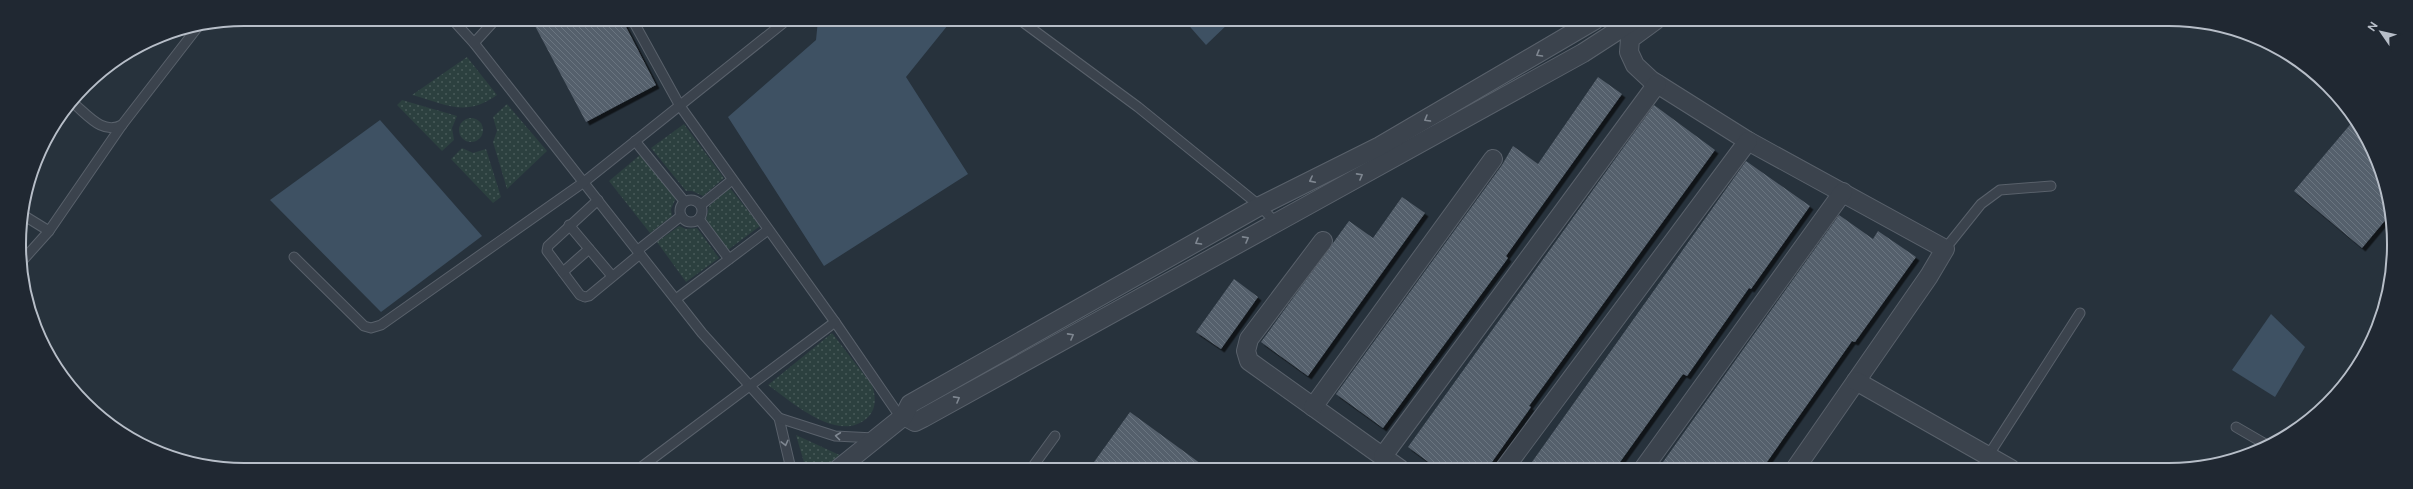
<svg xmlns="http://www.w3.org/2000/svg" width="2413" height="489" viewBox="0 0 2413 489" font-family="'Public Sans',sans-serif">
<defs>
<pattern id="grass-dots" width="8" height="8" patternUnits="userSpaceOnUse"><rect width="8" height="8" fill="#2c403f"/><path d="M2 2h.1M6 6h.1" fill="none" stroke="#485a59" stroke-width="1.8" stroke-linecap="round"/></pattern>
<pattern id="building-back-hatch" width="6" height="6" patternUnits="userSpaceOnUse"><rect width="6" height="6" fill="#55606c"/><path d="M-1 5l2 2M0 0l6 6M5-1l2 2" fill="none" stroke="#6b7580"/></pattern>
<filter id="shadow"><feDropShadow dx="3.5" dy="3.5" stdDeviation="0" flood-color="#0009"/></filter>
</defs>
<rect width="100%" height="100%" fill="#27323c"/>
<g fill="url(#grass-dots)">
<path d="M467,57L497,95C465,118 446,104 412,95Z"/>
<path d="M402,100L457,116L452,128L454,140L442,151L397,105Z"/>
<path d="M507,104L547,151L507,189L493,142L497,131L493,117Z"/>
<circle cx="471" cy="130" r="12"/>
<path d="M684,124L724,178L703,196L692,191H686L651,148Z"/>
<path d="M462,148L473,153L486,149L501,197L493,203L451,159Z"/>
<path d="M640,155L676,198L671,209L672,216L650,233L609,181Z"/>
<path d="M730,188L760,226L728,250L706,221L709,206Z"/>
<path d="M679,226L686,229L697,228L719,258L686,282L657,242Z"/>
<path d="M832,333L872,385C876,397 877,410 866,419C837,443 792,402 768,385Z"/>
<path d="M796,435L846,458L831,469H806Z"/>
</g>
<g fill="#3e5163">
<path d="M818,20H952L906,77L968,174L824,266L728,117L816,40Z"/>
<path d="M1184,20H1232L1206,45Z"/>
<path d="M380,120L482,236L381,312L270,200Z"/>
<path d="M2271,314L2305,347L2275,397L2232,370Z"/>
</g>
<g fill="url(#building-back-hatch)" filter="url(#shadow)">
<path d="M543,19H622L656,85L586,122L534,24Z"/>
<path d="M1598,77L1622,94L1506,256L1508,258L1383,428L1336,394L1502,165L1513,146L1538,164Z"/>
<path d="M1654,105L1715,150L1529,406L1531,407L1487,469H1438L1408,447Z"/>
<path d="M2354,120L2386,186L2388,217L2362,248L2294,191Z"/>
<path d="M1746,161L1810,206L1751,289L1749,288L1687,376L1683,374L1615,469H1527Z"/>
<path d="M1402,197L1425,213L1308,376L1261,342L1349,221L1373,238Z"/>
<path d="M1839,215L1873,239L1878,231L1916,257L1855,342L1852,341L1762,469H1658Z"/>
<path d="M1234,279L1258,297L1221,349L1196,332Z"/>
<path d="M1130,412L1208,469H1089Z"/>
</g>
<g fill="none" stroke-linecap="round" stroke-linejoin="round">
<g stroke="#59616b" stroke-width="11">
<g id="service">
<path d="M452,19L474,43L702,333L779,418L791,469"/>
<path d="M632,19L680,106L835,322L901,418"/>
<path d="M1020,20L1138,107L1260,206L1276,223"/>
<path d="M474,43L496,19"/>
<path d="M73,103C88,115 102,135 122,125"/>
<path d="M635,141L684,201"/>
<circle cx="691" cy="211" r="11"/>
<path d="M598,200L548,246L547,251L580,295L585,297L589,296L640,254"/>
<path d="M701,205L732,180"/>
<path d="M23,215L49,231"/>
<path d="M699,219L729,259"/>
<path d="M569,225L612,276"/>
<path d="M1945,249L1981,204L2000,190L2051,186"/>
<path d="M638,250L681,216"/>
<path d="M294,257L364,326L371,328L381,325L584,182L787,20"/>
<path d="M23,260L49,231L122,125L197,28"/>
<path d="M563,272L589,249"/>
<path d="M676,299L768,230"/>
<path d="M779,418L835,436L874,438"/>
<path d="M2236,427L2267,445"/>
<path d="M1988,456L2080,313"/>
<path d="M640,468L835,322"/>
<path d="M1031,469L1055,436"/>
</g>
</g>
<g stroke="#59616b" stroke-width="20">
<g id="minor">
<path d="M1656,20L1630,39L1629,52L1635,65L1651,80L1748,141L1945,249L1929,276L1795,469"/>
<path d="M1323,241L1249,339L1246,351L1249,361L1400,469"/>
<path d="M1856,381L2011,469"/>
<path d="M1313,407L1493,159"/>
<path d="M904,416L915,422L923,418L1583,53L1634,20"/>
<path d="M1383,456L1657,84"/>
<path d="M838,469L904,416L910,404L1260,206L1380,146L1595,20"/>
<path d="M1504,469L1748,141"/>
<path d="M1643,469L1843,192"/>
</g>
</g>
<use href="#service" stroke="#3b434d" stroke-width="9"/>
<use href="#minor" stroke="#3b434d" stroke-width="18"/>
</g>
<defs><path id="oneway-chevron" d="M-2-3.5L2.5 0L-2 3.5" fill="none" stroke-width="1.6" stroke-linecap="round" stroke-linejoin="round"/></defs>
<g stroke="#7f8791">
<use href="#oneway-chevron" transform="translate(1539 54) rotate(150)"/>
<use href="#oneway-chevron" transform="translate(1427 119) rotate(150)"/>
<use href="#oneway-chevron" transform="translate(1360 176) rotate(-29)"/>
<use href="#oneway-chevron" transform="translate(1312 180) rotate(153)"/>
<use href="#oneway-chevron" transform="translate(1246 239) rotate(-29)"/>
<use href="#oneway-chevron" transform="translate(1198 242) rotate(150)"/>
<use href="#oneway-chevron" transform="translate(1071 336) rotate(-29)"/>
<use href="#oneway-chevron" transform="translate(957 399) rotate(-29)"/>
<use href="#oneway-chevron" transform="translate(838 436) rotate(-173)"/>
<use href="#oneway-chevron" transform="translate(785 443) rotate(76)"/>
</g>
<path d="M0 0H2413V489H0ZM244 26H2169A218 218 0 0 1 2387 244V245A218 218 0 0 1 2169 463H244A218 218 0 0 1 26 245V244A218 218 0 0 1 244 26Z" fill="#202832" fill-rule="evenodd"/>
<path fill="none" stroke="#b7bec8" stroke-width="2" d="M244 26H2169A218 218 0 0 1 2387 244V245A218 218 0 0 1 2169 463H244A218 218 0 0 1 26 245V244A218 218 0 0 1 244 26Z"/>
<g transform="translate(2381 32) rotate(304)" stroke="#202832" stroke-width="3" paint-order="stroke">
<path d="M0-3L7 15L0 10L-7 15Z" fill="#b7bec8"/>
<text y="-6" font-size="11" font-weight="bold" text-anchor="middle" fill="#b7bec8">N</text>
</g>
</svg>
